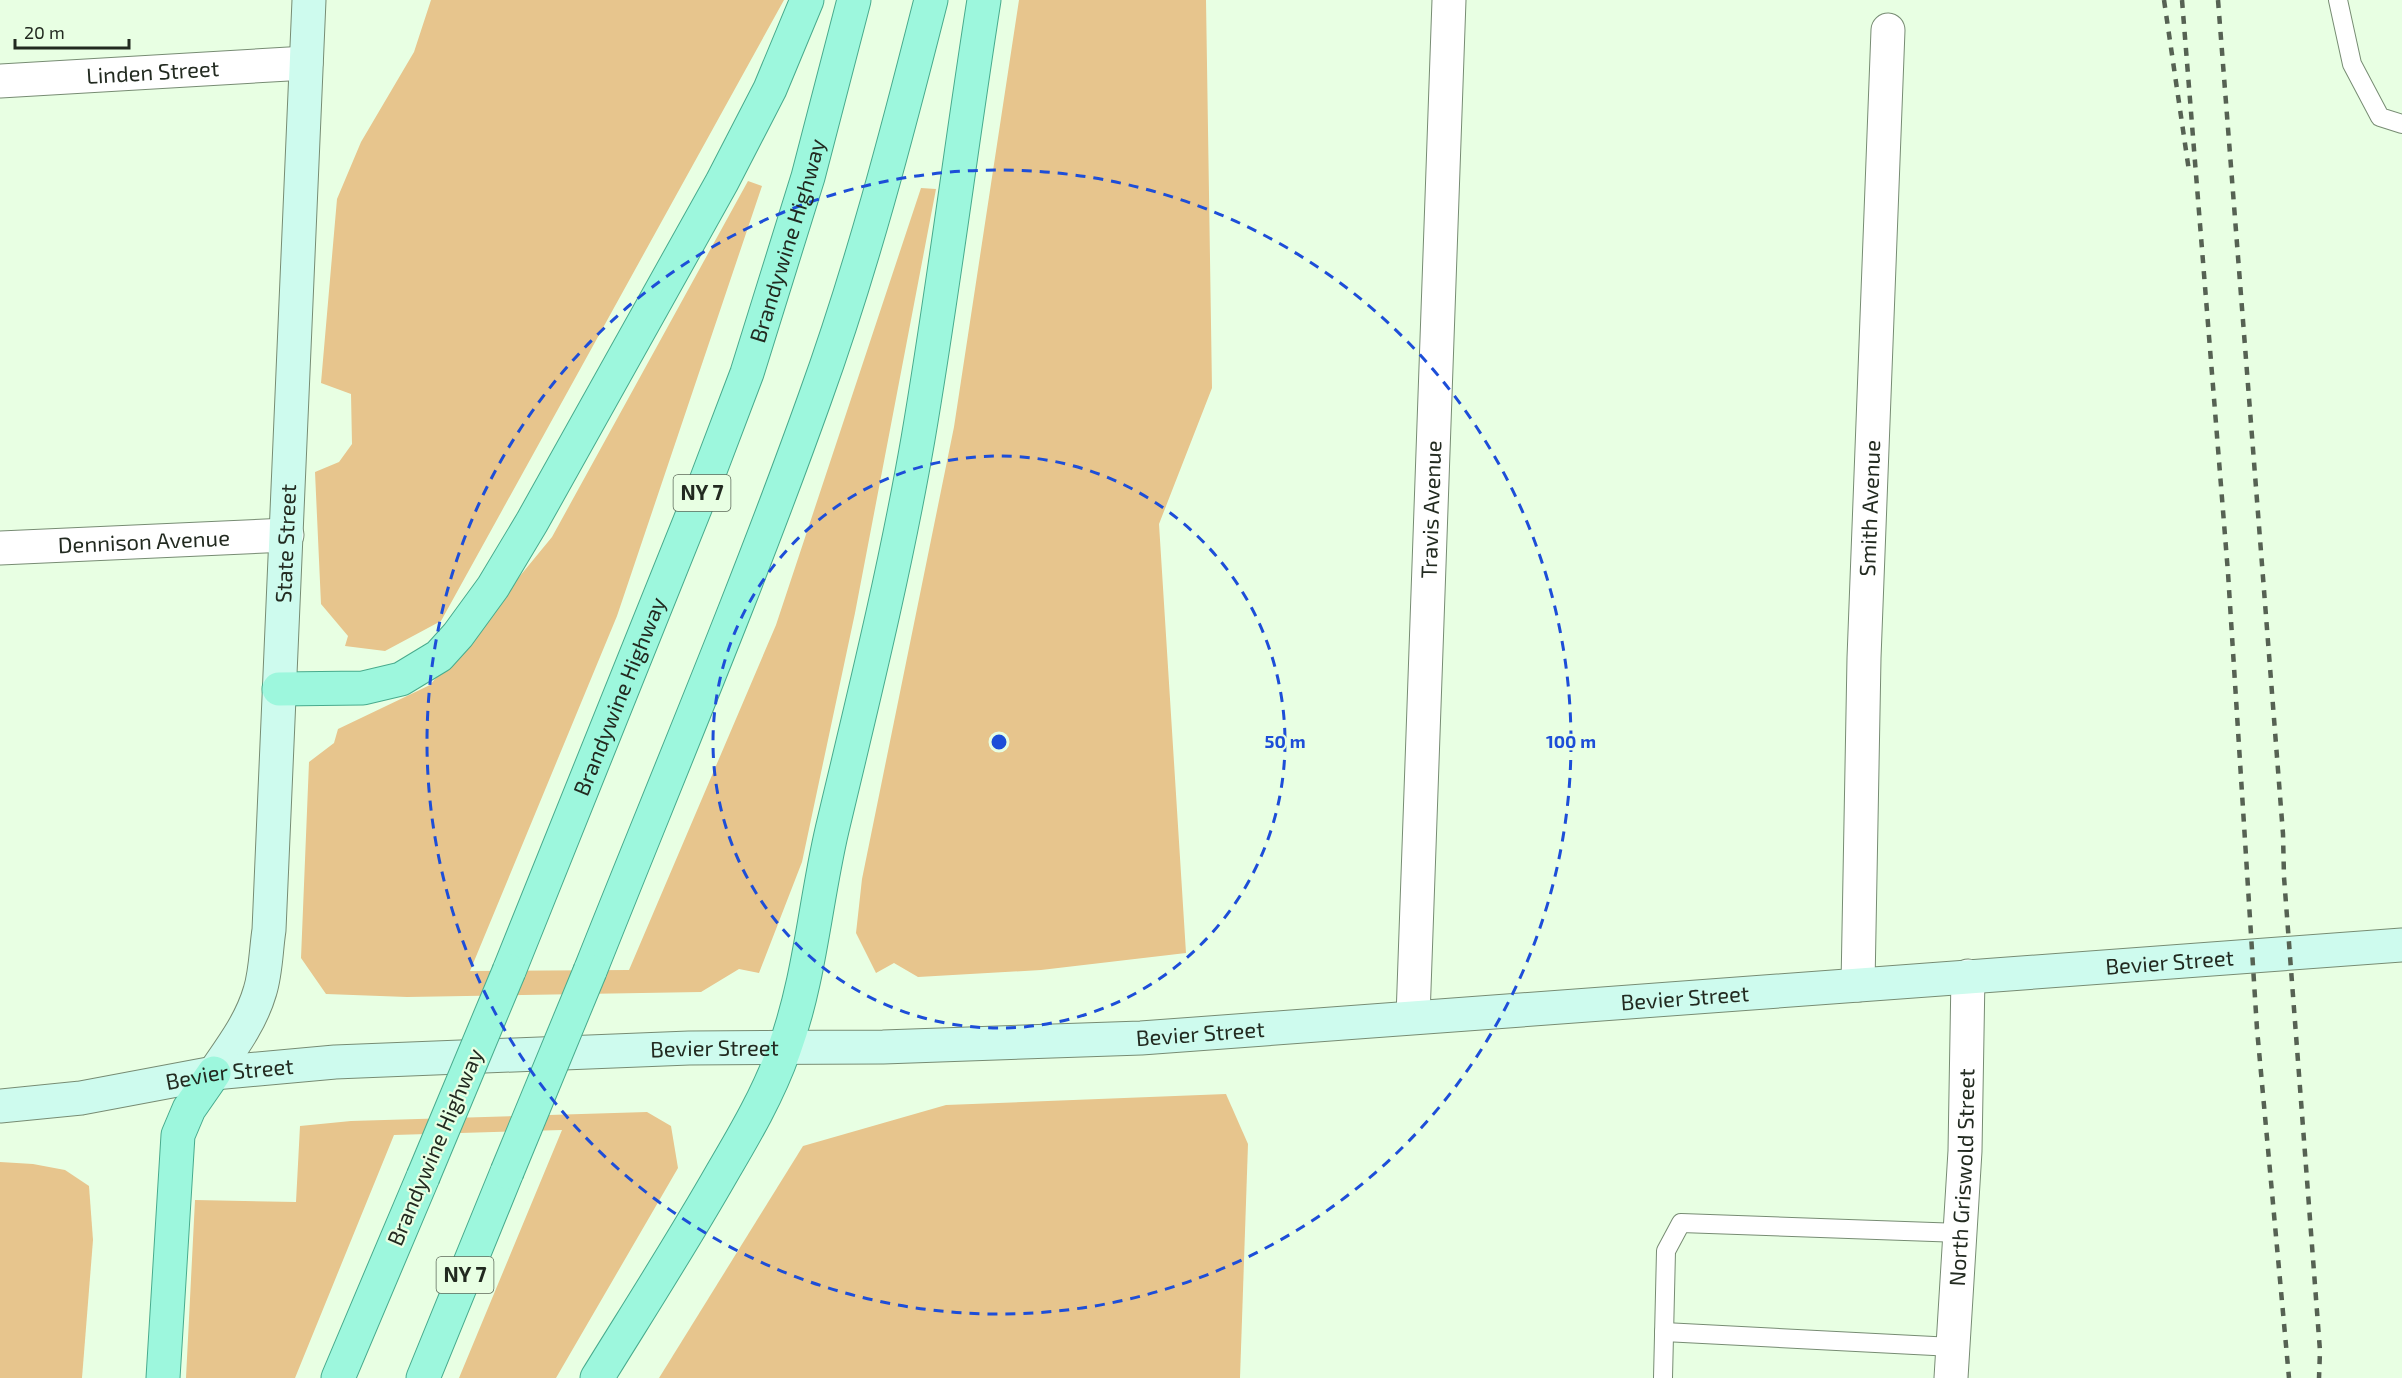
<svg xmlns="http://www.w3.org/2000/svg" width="2402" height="1378" viewBox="0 0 2402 1378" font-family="'Exo 2',sans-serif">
<rect width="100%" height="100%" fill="#e8ffe3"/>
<g fill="#e7c58d">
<path d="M431,0H784L441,621L385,651L345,646L348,636L321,604L315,472L339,462L352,444L351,394L321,383L337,199L361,142L414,52Z"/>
<path d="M1019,0H1206L1212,388L1159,524L1186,953L1041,970L918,977L894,963L876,973L856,933L862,879L954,427Z"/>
<path d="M748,181L762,186L617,616L470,971L629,970L776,625L921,188L936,189L855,613L802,862L759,973L739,969L701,992L407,997L326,994L301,958L309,762L334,743L338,729L430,685L552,537Z"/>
<path d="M1226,1094L1248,1144L1240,1378H659L803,1146L946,1105Z"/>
<path d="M647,1112L671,1126L678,1168L556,1378H459L562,1130L394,1135L295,1378H186L195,1200L296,1202L300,1126L351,1121Z"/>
<path d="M0,1162L33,1164L65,1170L89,1186L93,1240L82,1378H0Z"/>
</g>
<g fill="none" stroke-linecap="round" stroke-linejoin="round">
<g stroke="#778c73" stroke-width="20">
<g id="lane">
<path d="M2338,0L2352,64L2380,117L2402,124"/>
<path d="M1664,1332L1953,1347"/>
<path d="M1663,1378L1666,1251L1681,1223L1961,1233"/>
</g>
</g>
<g stroke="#778c73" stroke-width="35">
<g id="street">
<path id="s1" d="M0,81L306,63"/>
<path id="s2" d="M0,548L287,535"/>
<path id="s3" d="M1858,985L1864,658L1888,30"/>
<path id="s4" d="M1413,1017L1449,0"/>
<path id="s5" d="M1951,1378L1965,1151L1968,976"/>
</g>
</g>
<g stroke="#778c73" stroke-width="35">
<g id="secondary">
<path id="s6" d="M214,1073C232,1047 251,1022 260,991C266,972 266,949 269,930L309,0"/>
<path id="s7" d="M0,1106L81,1098L214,1073L335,1062L689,1048L883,1047L1141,1038L2402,945"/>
</g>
</g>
<g stroke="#48ab8d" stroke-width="35">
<g id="primary">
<path d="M279,689L363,688L401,679L439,656L458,635L493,587L532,522L722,182L770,89L807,0"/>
<path id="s8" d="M509,971L706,481L747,373L808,177L854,0"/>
<path d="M590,971C666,780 746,591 815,398C862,268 897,134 931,0"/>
<path d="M163,1378L178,1135L189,1109L214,1073"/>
<path d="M338,1378L423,1177"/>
<path d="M423,1378L507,1172"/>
<path d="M597,1378C639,1310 682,1243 722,1173C745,1134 769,1093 784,1050C810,979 815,903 832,830C863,700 895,571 918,439C943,293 961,146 984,0"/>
</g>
</g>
<use href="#lane" stroke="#fff" stroke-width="18"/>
<use href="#street" stroke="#fff" stroke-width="33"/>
<use href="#secondary" stroke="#cefbee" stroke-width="33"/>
<use href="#primary" stroke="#9df7dd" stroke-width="33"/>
<g stroke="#566253" stroke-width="4.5" stroke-dasharray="8 8" stroke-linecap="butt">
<path d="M2164,0L2189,171"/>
<path d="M2182,0L2228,573L2257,1029L2289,1378"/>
<path d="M2218,0L2283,834L2284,877L2320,1351L2319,1378"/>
</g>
<g stroke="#48ab8d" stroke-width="35" stroke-linecap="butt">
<g id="primary-bridge">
<path d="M507,1172L590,971"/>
<path d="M423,1177L509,971"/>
</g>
</g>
<use href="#primary-bridge" stroke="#9df7dd" stroke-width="33"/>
</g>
<g fill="none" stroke="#1d4ed8" stroke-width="3" stroke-dasharray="10 8">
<circle cx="999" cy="742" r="286"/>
<circle cx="999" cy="742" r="572"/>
</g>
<g text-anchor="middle" stroke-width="4.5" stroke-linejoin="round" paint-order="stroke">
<g fill="#e8ffe3" stroke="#5d6a5a" stroke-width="1.5">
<rect x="673.5" y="475" width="57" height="36" rx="4.5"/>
<rect x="436.5" y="1257" width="57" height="36" rx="4.5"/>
</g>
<g font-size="21" font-weight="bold" fill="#222a20">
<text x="702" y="500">NY 7</text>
<text x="465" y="1282">NY 7</text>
</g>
<g font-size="22" fill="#222a20" stroke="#e8ffe3">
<text dy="8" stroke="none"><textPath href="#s1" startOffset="153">Linden Street</textPath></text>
<text dy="8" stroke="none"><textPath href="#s8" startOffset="782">Brandywine Highway</textPath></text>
<text dy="8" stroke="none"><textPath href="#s3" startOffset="477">Smith Avenue</textPath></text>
<text dy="8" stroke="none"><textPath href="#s4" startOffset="508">Travis Avenue</textPath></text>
<text dy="8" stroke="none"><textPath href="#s2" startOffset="144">Dennison Avenue</textPath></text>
<text dy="8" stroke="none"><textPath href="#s6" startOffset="543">State Street</textPath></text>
<text dy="8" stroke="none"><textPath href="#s8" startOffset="296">Brandywine Highway</textPath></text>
<text dy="8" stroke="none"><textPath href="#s7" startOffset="2176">Bevier Street</textPath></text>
<text dy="8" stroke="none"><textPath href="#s7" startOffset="1690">Bevier Street</textPath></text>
<text dy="8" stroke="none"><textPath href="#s7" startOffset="1204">Bevier Street</textPath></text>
<text dy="8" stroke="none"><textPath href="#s7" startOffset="718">Bevier Street</textPath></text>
<text dy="8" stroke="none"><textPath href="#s7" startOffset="232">Bevier Street</textPath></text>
<text transform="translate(435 1147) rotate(-67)" y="8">Brandywine Highway</text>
<text dy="8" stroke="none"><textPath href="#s5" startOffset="201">North Griswold Street</textPath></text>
</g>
</g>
<circle cx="999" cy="742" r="9" fill="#1d4ed8" stroke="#e8ffe3" stroke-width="3"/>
<g font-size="18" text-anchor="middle" font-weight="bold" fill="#1d4ed8" stroke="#e8ffe3" stroke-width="4.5" stroke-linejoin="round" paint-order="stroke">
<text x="1285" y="748">50 m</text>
<text x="1571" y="748">100 m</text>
</g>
<path d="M15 39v9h114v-9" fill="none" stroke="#222a20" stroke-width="3"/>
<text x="24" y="39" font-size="18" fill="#222a20" stroke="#e8ffe3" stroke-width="4.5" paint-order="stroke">20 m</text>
</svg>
